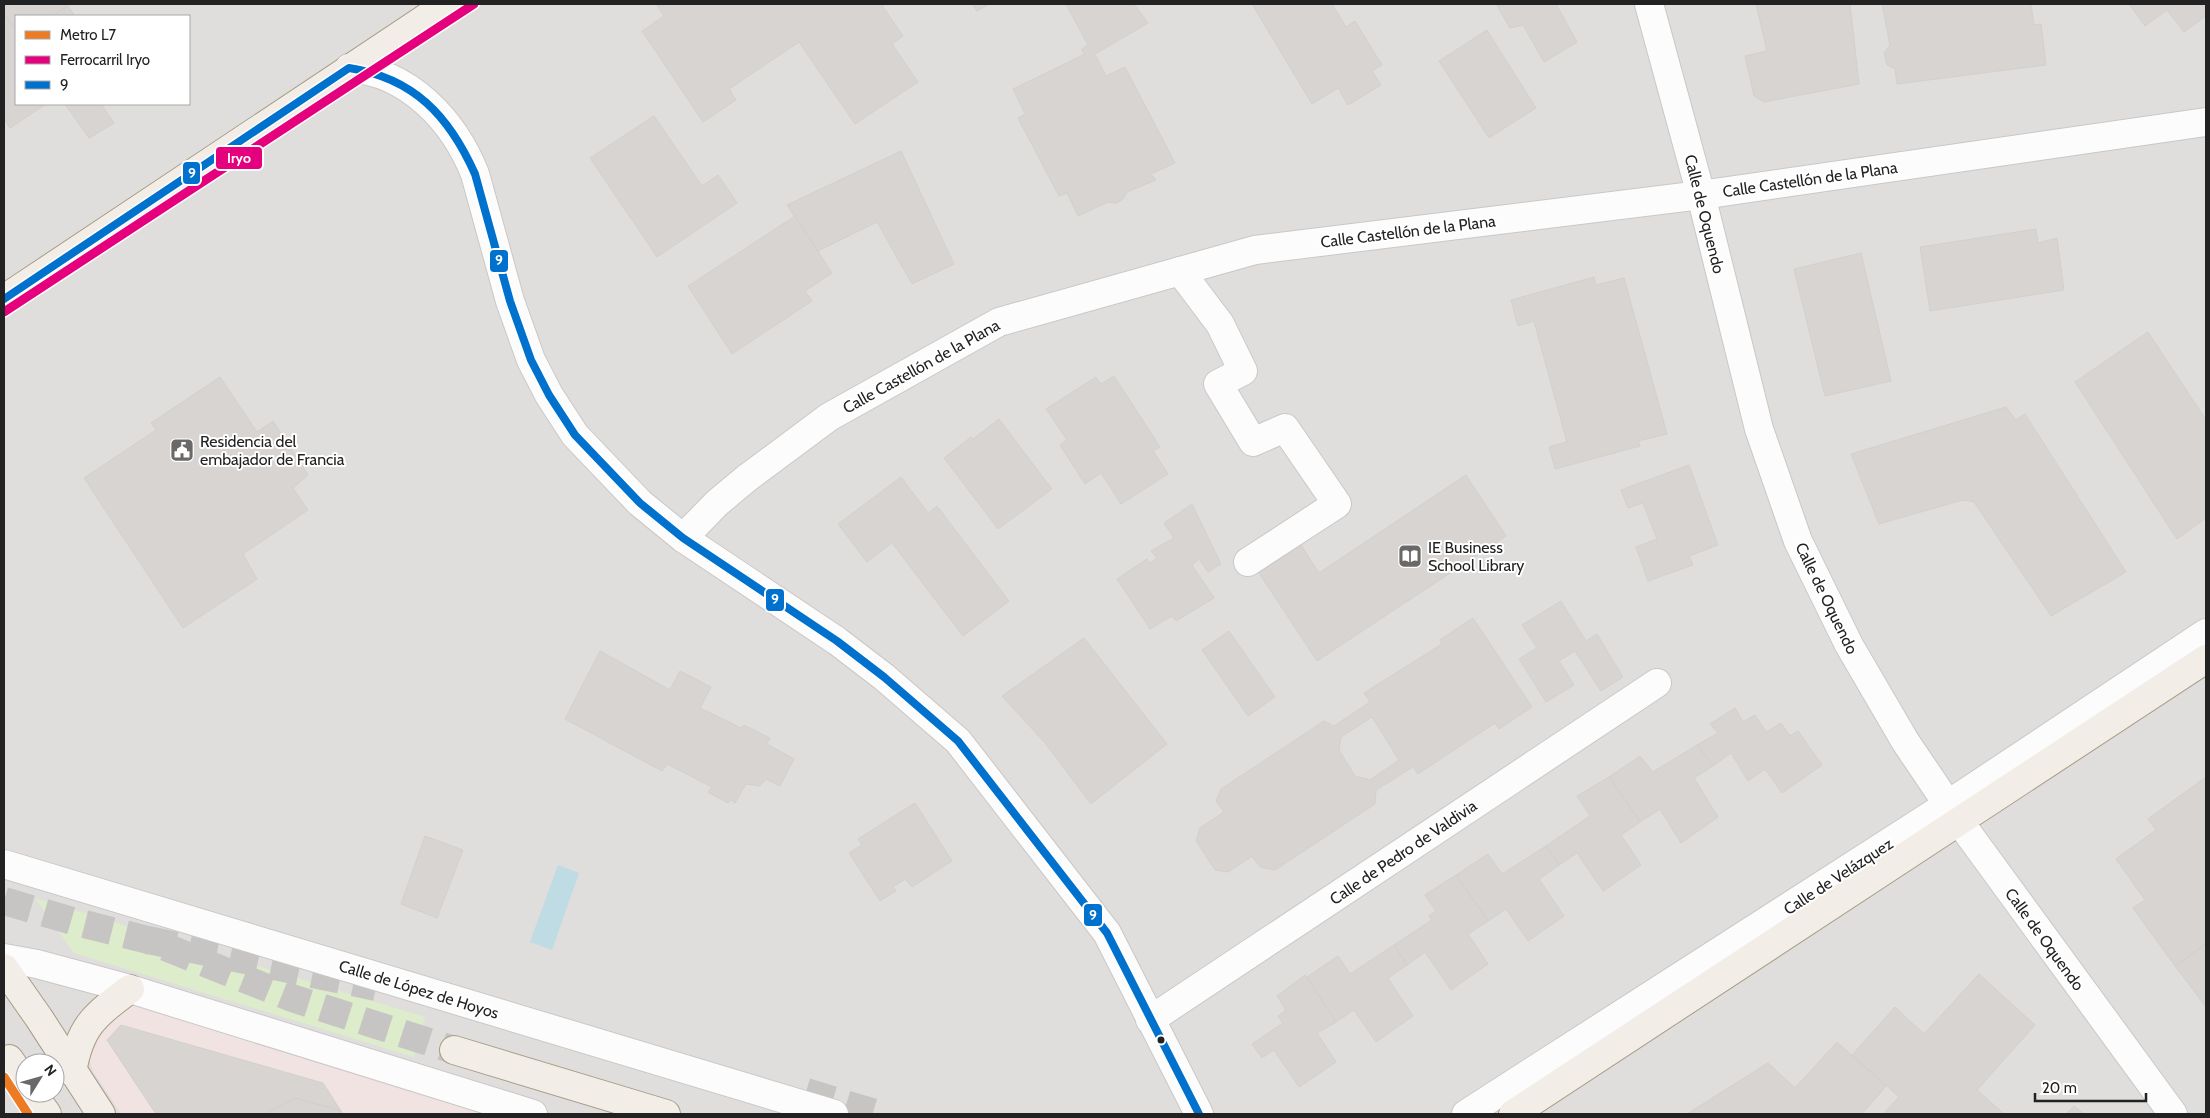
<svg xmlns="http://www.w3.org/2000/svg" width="2210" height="1118" viewBox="0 0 2210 1118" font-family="Cabin,sans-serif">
<rect width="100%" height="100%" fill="#f0eeeb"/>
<path fill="#dfdedc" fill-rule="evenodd" d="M4,4H2206V1114H4ZM16,16H189V104H16ZM25,1063H55V1093H25Z"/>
<path fill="#f1e3e1" d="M127,1003L499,1114H121L93,1071L87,1052L89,1037Z"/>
<path fill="#ddeccb" d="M35,898L425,1017L414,1057L74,953Z"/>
<path fill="#bfdbe3" d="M558,865L579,873L552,950L530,942Z"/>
<g fill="#d7d4d2" stroke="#d3d0cc" fill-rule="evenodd">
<path d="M4,4H66L68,6L52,16H16V31L4,13Z"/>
<path d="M656,4H881L903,36L892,44L918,82L855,124L799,42L729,89L736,100L703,122L642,31L664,16Z"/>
<path d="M972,4H989L977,11Z"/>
<path d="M1066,4H1134L1148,23L1095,54L1106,76L1125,67L1175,163L1151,174L1156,180L1127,192L1124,198L1117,203L1108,202L1078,216L1067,193L1059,196L1018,118L1025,114L1013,89L1085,54L1081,50L1088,45Z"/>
<path d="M1252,4H1332L1346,27L1355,21L1382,65L1372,71L1381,85L1348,105L1338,88L1312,104Z"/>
<path d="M1496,4H1556L1577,42L1544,62L1523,25L1510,28Z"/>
<path d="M1756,4H1850L1859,84L1764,102L1754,96L1745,56L1767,51Z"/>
<path d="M1882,4H2031L2034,25L2041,24L2046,65L1897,84L1895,69L1887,65L1884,53L1890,45Z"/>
<path d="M2129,4H2206V16L2184,32L2167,10L2145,26Z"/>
<path d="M68,6L75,16H52Z"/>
<path d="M4,13L16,31V104H46L10,128L4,119Z"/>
<path d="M1487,30L1536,108L1489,138L1439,61Z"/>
<path d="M65,104H101L114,123L89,138Z"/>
<path d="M654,116L702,186L718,175L737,203L657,257L590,158Z"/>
<path d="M901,151L954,264L912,284L877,222L818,251L787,205Z"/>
<path d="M795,216L832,273L805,291L812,301L732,354L688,286Z"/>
<path d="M2036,229L2038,243L2057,238L2064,290L1930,311L1920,247Z"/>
<path d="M1861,253L1891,381L1825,396L1794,269Z"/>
<path d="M1594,277L1596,285L1624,278L1667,434L1638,441L1640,446L1555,469L1549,447L1567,442L1534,321L1518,326L1511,300Z"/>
<path d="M2148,332L2206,420V518L2177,539L2075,382Z"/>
<path d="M1114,376L1160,447L1153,451L1168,474L1121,504L1101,473L1085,484L1060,445L1067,440L1046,409L1096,377L1101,384Z"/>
<path d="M220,377L257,432L273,421L308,475L293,488L308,510L243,554L257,579L183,628L84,478L156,430L151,423Z"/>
<path d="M2006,407L2016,420L2025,414L2126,572L2051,616L1974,502L1963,500L1879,524L1851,454Z"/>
<path d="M999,419L1052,489L998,529L944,458L971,437L973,439Z"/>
<path d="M1689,465L1718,545L1689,556L1693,565L1648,581L1636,547L1657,539L1643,503L1628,508L1621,490Z"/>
<path d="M1466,475L1506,536L1317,661L1257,570L1299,542L1319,573Z"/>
<path d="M901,477L928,513L937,506L1009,601L963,636L892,543L867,562L838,524Z"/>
<path d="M1192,504L1221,564L1208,572L1199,559L1192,565L1214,598L1176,621L1172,616L1150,629L1117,579L1147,559L1150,563L1157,558L1151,551L1174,538L1164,523Z"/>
<path d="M1561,601L1586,641L1597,634L1623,677L1601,691L1575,651L1559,661L1574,685L1546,702L1519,659L1537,648L1522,625Z"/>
<path d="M1473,618L1532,707L1499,729L1495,723L1418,774L1413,767L1376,790L1375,804L1275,870L1260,867L1252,856L1228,872L1215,870L1196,841L1200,828L1224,812L1216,801L1221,789L1324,721L1334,726L1370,702L1364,693L1442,644L1440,640ZM1372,717L1399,760L1370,780L1355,776L1339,750L1341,737Z"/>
<path d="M1229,631L1275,697L1248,716L1202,650Z"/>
<path d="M1084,638L1167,744L1091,804L1045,743L1002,696Z"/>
<path d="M600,651L670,690L680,671L711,687L700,708L741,728L744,725L770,738L767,744L794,759L780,786L766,779L760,786L746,784L735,803L731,800L728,803L708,792L712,787L667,764L662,771L565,719Z"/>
<path d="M1735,708L1743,722L1755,715L1766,732L1781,723L1790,736L1798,731L1822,765L1782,793L1765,769L1748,781L1731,753L1713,766L1697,745L1718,733L1710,724Z"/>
<path d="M1697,745L1713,766L1694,778L1718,817L1681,843L1660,809L1640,822L1609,777L1640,756L1653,772Z"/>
<path d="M1609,777L1640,822L1621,835L1641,865L1603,891L1577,853L1559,865L1546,846L1590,816L1577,796Z"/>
<path d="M2206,777V944L2175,966L2133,908L2145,900L2116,859L2156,830L2148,819Z"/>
<path d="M915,803L952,861L912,887L905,879L893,887L896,891L880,901L849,853L862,845L858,839Z"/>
<path d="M425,836L463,850L437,918L401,904Z"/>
<path d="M1546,846L1559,865L1539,879L1564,916L1528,941L1506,909L1488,921L1456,875L1488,854L1502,874Z"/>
<path d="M1456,875L1488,921L1468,934L1488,964L1451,990L1425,952L1407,965L1394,945L1432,920L1429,916L1436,911L1425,895Z"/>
<path d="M2206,944V1007L2175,966Z"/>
<path d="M1394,945L1407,965L1388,978L1413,1016L1376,1042L1354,1010L1336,1022L1307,977L1338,956L1350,974Z"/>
<path d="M1979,974L2035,1025L1977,1090L2004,1114H1887L1885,1112L1899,1097L1852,1055L1895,1007L1924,1034Z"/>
<path d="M1305,975L1336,1022L1317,1033L1336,1062L1299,1087L1274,1050L1262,1058L1252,1044L1283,1023L1278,1016L1286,1010L1277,996Z"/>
<path d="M121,1025L323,1083L341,1111L295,1098L266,1114H156L107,1040Z"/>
<path d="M1837,1042L1886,1086L1862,1114H1687L1768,1063L1795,1088Z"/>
<path d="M295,1098L341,1111L343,1114H266Z"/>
<path d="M2074,1106L2084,1114H2066Z"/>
</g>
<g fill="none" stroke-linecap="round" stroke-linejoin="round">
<path stroke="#c7c5c3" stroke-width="28" stroke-dasharray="28 14" stroke-linecap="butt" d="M4,901L76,922L148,940L292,998L454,1050"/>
<g stroke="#c7c5c3" stroke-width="28" stroke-dasharray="28 14" stroke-linecap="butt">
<path d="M148,940L376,987"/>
<path d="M806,1092L878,1114"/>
</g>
<g stroke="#c9c8c7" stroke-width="30">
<g id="minor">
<path d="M1649,4L1701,195L1759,429L1798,541L1849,645L1905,741L1959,821L2173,1114"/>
<path d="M349,68C409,72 454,121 475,174L510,301L531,360L549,395L575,435L640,503L683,538L837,641L884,677L958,741L1107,933L1199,1114"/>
<path d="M1180,271L1220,324L1243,371L1218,384L1253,442L1285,428L1337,504L1248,562"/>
<path d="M683,538L717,503L747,478L829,417L999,322L1255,250L1701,195L2206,122"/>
<path d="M4,864L834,1114"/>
<path d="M4,958L37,964L130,989L533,1114"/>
<path d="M1150,1020L1657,683"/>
<path d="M1466,1114L1947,805L2206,633"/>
</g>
</g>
<g stroke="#a79c86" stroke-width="30">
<g id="major">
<path d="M4,299L447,4"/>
<path d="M4,968L39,1018L101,1114"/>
<path d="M454,1050L666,1114"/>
<path d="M9,1059L25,1082"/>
<path d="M72,1072C80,1026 94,1016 130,989"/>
<path d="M32,1093L47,1114"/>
<path d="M1513,1114L2206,659"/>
</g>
</g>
<use href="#minor" stroke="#fdfcfc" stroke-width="28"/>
<use href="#major" stroke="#f3ede7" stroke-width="28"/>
<g stroke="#fff" stroke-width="11">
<path id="bus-1" d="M4,299L349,68C414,78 449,116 475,174L510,301L531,360L549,395L575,435L640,503L683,538L837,641L884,677L958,741L1107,933L1199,1114"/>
</g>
<use href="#bus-1" stroke="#0072ce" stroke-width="8"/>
<g stroke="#fff" stroke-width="12">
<path id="rail-1" d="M4,312L474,4"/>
</g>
<use href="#rail-1" stroke="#e5007d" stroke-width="9"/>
<g stroke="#fff" stroke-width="12">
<path id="metro-1" d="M4,1077L28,1114"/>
</g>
<use href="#metro-1" stroke="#ed7b24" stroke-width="9"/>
</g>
<defs>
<g id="civic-square" transform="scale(1.25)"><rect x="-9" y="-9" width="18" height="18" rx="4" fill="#6a6968" stroke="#fff"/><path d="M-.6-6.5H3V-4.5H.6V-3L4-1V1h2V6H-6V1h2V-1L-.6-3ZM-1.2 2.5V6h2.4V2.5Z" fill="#fff"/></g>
<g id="library-square" transform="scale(1.25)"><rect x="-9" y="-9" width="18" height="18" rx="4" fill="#6a6968" stroke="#fff"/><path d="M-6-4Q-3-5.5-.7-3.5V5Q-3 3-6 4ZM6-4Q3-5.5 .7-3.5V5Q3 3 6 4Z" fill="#fff"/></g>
</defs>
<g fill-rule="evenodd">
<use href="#civic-square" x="182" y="450"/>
<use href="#library-square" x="1410" y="556"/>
</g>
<circle fill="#222" stroke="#fff" stroke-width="2" cx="1161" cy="1040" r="4.5"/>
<g text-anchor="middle" stroke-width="4" stroke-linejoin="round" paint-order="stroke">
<g font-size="16" fill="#222" stroke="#fff">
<text transform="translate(1810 179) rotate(-8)" y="6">Calle Castellón de la Plana</text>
<text transform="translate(1705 214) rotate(76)" y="6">Calle de Oquendo</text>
<text transform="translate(1408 231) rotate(-7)" y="6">Calle Castellón de la Plana</text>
<text transform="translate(921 366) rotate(-29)" y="6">Calle Castellón de la Plana</text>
<text transform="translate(1827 598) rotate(64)" y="6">Calle de Oquendo</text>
<text transform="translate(1403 852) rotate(-34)" y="6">Calle de Pedro de Valdivia</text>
<text transform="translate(1838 876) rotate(-33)" y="6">Calle de Velázquez</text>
<text transform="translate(2045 939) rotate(54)" y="6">Calle de Oquendo</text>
<text transform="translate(419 989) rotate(17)" y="6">Calle de López de Hoyos</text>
</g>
<g font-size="16" fill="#222" stroke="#fff" text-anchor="start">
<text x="200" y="447">Residencia del<tspan x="200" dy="18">embajador de Francia</tspan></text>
<text x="1428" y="553">IE Business<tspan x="1428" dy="18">School Library</tspan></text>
</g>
</g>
<g stroke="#fff" stroke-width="2">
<rect x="215" y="146" width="48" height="24" rx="5" fill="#e5007d"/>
<rect x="182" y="161" width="19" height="24" rx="5" fill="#0072ce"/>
<rect x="489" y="249" width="20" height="24" rx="5" fill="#0072ce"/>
<rect x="765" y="588" width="20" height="24" rx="5" fill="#0072ce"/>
<rect x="1083" y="903" width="20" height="24" rx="5" fill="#0072ce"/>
</g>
<g font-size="14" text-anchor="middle" font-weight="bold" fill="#fff">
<text x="239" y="163">Iryo</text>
<text x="192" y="178">9</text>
<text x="499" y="265">9</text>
<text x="775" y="604">9</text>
<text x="1093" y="920">9</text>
</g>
<rect width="2210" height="1118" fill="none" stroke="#222222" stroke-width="10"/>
<rect x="15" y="15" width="175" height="90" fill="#ffffff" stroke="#a7a7a7"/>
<rect x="25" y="31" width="25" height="8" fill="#ed7b24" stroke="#a7a7a7"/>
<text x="60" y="40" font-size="15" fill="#222222">Metro L7</text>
<rect x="25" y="56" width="25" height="8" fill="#e5007d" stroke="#a7a7a7"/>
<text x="60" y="65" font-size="15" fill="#222222">Ferrocarril Iryo</text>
<rect x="25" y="81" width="25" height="8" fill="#0072ce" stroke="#a7a7a7"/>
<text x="60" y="90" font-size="15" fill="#222222">9</text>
<g transform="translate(40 1078) rotate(53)"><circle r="24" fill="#ffffff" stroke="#a7a7a7"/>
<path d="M0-4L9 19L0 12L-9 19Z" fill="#6a6968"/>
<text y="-8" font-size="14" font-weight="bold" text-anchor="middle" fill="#222222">N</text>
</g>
<path d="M2035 1093v8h111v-8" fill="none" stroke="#222222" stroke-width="2.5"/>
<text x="2042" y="1093" font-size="15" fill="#222222" stroke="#ffffff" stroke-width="4" paint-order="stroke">20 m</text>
</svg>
